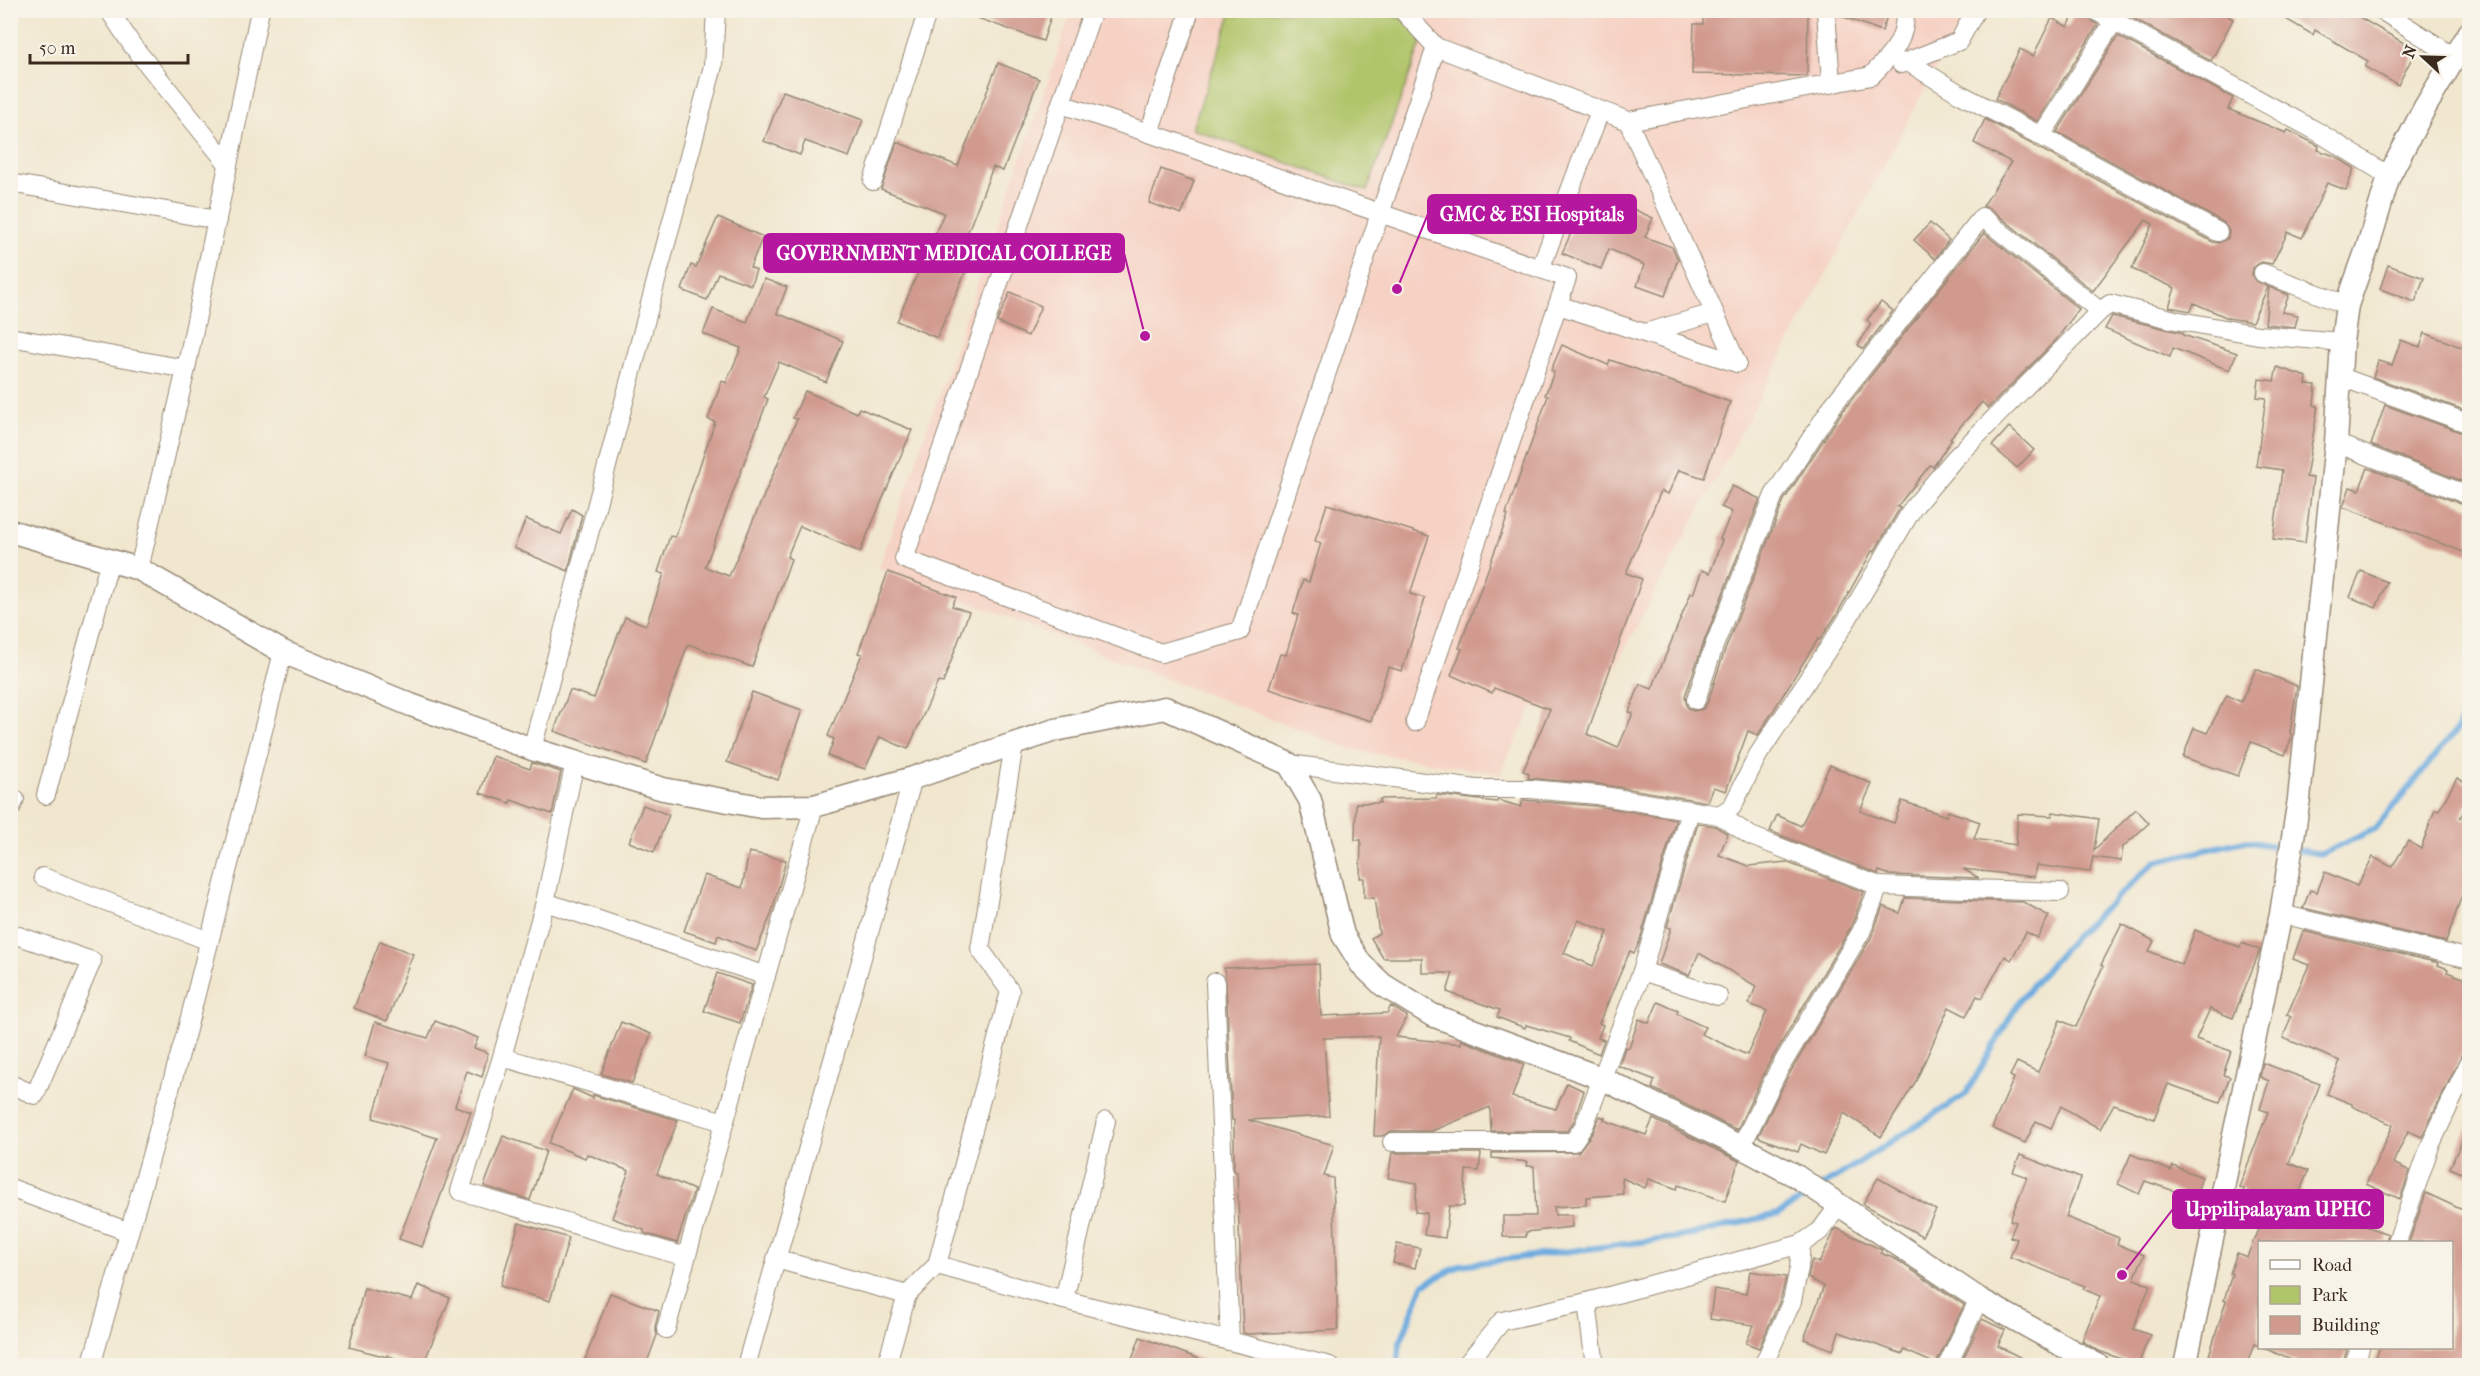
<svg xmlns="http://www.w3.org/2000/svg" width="2480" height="1376" viewBox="0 0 2480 1376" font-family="'IM FELL French Canon',serif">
<rect width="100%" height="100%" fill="#f7f3e8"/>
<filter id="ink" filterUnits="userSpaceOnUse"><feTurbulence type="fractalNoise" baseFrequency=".0167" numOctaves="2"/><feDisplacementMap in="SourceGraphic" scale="12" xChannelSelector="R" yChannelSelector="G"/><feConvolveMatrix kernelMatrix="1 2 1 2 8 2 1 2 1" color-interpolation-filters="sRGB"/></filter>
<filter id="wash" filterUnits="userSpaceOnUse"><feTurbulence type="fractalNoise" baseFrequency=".008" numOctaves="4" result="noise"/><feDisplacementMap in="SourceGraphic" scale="24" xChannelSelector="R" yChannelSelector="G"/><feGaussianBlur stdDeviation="1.35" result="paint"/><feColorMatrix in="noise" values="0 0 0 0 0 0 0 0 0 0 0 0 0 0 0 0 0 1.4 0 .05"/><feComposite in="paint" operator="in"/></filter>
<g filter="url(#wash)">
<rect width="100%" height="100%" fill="#f1e7cf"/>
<path fill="#f6d2c4" d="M1072,11H1967L1584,725L1533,706L1500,774L1349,749L879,568Z"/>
<path fill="#b0c56a" stroke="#767844" stroke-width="1.5" d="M1232,11H1379L1427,27L1367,191L1192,129Z"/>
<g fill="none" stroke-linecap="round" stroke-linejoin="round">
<g stroke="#6dabdf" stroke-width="6">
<path d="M2297,850L2322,854L2375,829L2458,728L2470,706"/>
<path d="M1822,1186L1966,1094L2020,1000L2077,934L2155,862L2244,841L2287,848"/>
<path d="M1397,1366L1400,1343L1423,1285L1461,1265L1680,1237L1778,1214L1811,1193"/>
</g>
</g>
<g id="blocks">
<g fill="#d19a8e" fill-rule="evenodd">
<path d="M963,10H1053L1043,41L963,13Z"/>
<path d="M1703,10H1808L1807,76L1692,74L1694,24H1703Z"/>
<path d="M1837,10H1889L1882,31L1838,15Z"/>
<path d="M2076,10H2083L2085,16L2098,25L2037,121L1995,99L2020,49L2033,56L2052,18L2068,27Z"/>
<path d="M2118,10H2232L2229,17L2233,19L2211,61Z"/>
<path d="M2271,10H2347L2416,50L2398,85L2365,67L2368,61L2315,30L2313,35Z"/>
<path d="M2118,36L2233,98L2228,109L2286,133L2288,130L2319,146L2318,150L2335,156L2354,168L2346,190L2327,183L2302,238L2288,232L2272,264L2261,262L2253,268L2252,275L2255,280L2268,287L2252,322L2228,318L2194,303L2191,311L2169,307L2175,288L2132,269L2153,224L2146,220L2093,291L1989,208L1983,206L2011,162L1974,143L1985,119L2213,242L2219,243L2228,238L2229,231L2223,222L2057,132Z"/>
<path d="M998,63L1039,79L1003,171L993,167L962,247L974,252L937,338L897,321L944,213L881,189L897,142L958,166Z"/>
<path d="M783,91L863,120L849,157L805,141L800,155L764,141Z"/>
<path d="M1161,169L1194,181L1182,214L1149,203Z"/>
<path d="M1613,200L1653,218L1645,237L1672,247L1678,259L1665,296L1637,286L1644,265L1609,249L1601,269L1562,253L1577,220L1600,230Z"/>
<path d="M718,217L763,237L750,267L756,270L751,285L718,273L707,300L682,290L691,265L696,267Z"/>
<path d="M1930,223L1949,240L1935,259L1914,240Z"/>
<path d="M1984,233L2079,309L2056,340L1988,408L1982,402L1950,438L1952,439L1933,467L1930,465L1897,507L1900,508L1874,552L1872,551L1837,614L1820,640L1818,639L1758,735L1748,731L1726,791L1713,787L1707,802L1599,784L1528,778L1529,773L1523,771L1550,709L1494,688L1492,693L1451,675L1462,649L1459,648L1508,515L1506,514L1548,396L1545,395L1554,372L1551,370L1562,345L1608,365L1610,360L1730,402L1704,478L1679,470L1668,494L1661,491L1626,573L1642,579L1587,734L1618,748L1633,713L1629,712L1640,684L1652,689L1691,593L1693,594L1702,570L1710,573L1722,540L1720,539L1732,512L1721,507L1732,486L1760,499L1704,642L1685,696L1687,707L1693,711L1703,709L1707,704L1725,650L1784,500L1842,412Z"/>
<path d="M2388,265L2424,278L2415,302L2380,289Z"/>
<path d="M764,279L787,287L777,313L843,341L826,382L779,362L764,397L768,399L705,567L729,576L797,419L793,418L805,391L857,413L859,408L912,430L860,552L800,526L787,557L791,559L752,667L688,644L646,764L554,731L570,690L594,698L625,617L646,625L664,574L658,572L670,536L675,537L715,422L708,419L722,381L726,383L741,348L703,334L713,309L747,322Z"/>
<path d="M2269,287L2289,295L2282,312L2298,315L2295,327L2265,324Z"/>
<path d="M1010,292L1041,306L1028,336L997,322Z"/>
<path d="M1881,302L1893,311L1863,349L1858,345L1871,324L1867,320Z"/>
<path d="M2112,316L2183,333V335L2237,353L2229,370L2173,348L2170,357L2105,329Z"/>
<path d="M2425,333L2469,350V412L2373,377L2378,361L2392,365L2401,340L2420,347Z"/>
<path d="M2277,367L2307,377L2306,384L2316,385L2314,405L2318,406L2306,477L2313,478L2305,543L2273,539L2282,470L2256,466L2266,398L2257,397L2259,379L2274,381Z"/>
<path d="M2385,405L2469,435V484L2371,445Z"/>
<path d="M2009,427L2034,450L2017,468L1992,446Z"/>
<path d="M2368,468L2469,507V554L2343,507L2350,487L2359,490Z"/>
<path d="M1327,504L1429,536L1410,594L1425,598L1402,671L1388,667L1371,721L1269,689L1280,654L1286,655L1298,615L1293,613L1303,580L1309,582L1321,543L1315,541Z"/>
<path d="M572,509L582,515L568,571L514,548L526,519L561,534Z"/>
<path d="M2361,571L2387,582L2376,608L2350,597Z"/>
<path d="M888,572L956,597L952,606L969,612L943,683L938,682L908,749L880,737L865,769L828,756L834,739L828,736L862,654L858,653Z"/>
<path d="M2256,669L2297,686L2290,732L2292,736L2285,755L2251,742L2238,776L2183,757L2194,728L2207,733L2227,695L2241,702Z"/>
<path d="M752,692L802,710L778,780L727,762Z"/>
<path d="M493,756L530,769L532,763L561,772L552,814L511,800L510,803L480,793Z"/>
<path d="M1830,765L1872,784L1860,811L1894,823L1902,801L1946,816L1948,811L1980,822L1974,839L2016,845L2018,814L2052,816L2053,812L2099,819L2094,850L2136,809L2149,823L2123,847L2121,861L2093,857L2090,872L2036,865L2034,877L1963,869L1979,878L1890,875L1879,871L1878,874L1770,831L1777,815L1801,826Z"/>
<path d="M2457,778L2469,785V801L2460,818L2469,821V888L2465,886L2446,942L2303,908L2310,890L2317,892L2325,872L2357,886L2373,857L2392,867L2408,841L2421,849L2435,809L2439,810Z"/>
<path d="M1437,795L1497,802L1498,800L1521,807L1523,800L1596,806L1676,819L1639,943L1634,953L1630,951L1599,1023L1603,1025L1598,1038L1604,1040L1599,1054L1569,1041L1570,1038L1526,1025L1525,1028L1497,1017L1500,1010L1447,992L1453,973H1422V958H1383L1371,938L1379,933L1374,898H1364V878H1360L1361,840H1355L1356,803H1380V799L1436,798ZM1578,920L1608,932L1593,966L1564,953Z"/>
<path d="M643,805L669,815L654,852L629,842Z"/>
<path d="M1698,823L1715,826L1728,834L1719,855L1749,866L1786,862L1864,892L1851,927L1768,1065L1737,1130L1652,1088L1655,1080L1619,1066L1625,1047L1629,1048L1639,1019L1649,1023L1658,1002L1678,1011L1677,1014L1705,1027L1701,1034L1747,1055L1767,1011L1749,1004L1756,986L1699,953L1689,975L1659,964L1671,928L1667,927Z"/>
<path d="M749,852L786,860L771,915L756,951L718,935L716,942L684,931L704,875L742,888Z"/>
<path d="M1905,898L2023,902L2049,916L2037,938L2026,932L2011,960L2005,956L1982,998L1977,996L1966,1016L1949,1007L1916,1081L1881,1137L1844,1113L1824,1155L1801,1144L1798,1152L1758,1137L1788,1076L1871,938L1883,906L1900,913Z"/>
<path d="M2122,924L2154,941L2149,951L2182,965L2195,930L2240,947L2242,943L2260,950L2233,1018L2210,1009L2196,1039L2231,1051L2223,1075L2230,1077L2220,1102L2168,1084L2154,1119L2114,1104L2100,1129L2061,1106L2051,1128L2036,1121L2025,1143L1992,1128L2014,1078L2010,1076L2017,1062L2038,1072L2060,1020L2076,1027L2103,966L2101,965Z"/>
<path d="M2303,931L2439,963L2438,965L2448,969L2447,972L2469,980V1036L2463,1052L2422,1137L2408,1131L2393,1163L2410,1171L2400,1199L2366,1184L2393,1125L2352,1106V1104L2327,1094L2340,1061L2283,1038L2291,1017L2287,1015L2309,965L2293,959Z"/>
<path d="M380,941L413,954L387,1021L354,1008Z"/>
<path d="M1319,964L1321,1016L1387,1013L1391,1006L1407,1016L1396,1037L1461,1044V1040L1524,1064L1512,1097L1556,1109L1567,1083L1584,1091L1574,1121L1567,1131H1491L1490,1107L1432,1131H1392L1382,1136H1374L1379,1036L1324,1038L1329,1116L1248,1120L1334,1145L1324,1176L1333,1178L1338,1330L1248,1334L1243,1333L1237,1172L1234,1171V1120H1232L1226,982L1224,968Z"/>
<path d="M717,973L752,985L740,1023L704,1011Z"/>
<path d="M435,1021L478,1038L474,1048L488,1053L482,1077L467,1071L455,1106L471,1112L422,1247L399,1239L437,1138L373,1118L389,1063L365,1056L375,1022L428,1038Z"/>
<path d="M621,1022L651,1034L632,1083L601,1074Z"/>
<path d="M2263,1063L2320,1084L2289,1163L2308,1171L2300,1192L2334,1209L2331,1214L2388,1234L2386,1242H2259V1346L2254,1344L2247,1364L2238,1361L2237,1365H2206L2226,1301L2224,1300L2232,1274L2230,1273L2237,1253L2247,1257L2259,1227L2234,1218L2244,1189L2239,1187L2268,1112L2260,1109L2269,1081L2260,1077Z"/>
<path d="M573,1089L593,1098V1095L678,1120L657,1174L694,1190L677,1243L644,1233V1230L612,1218L629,1171L587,1154L585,1158L549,1143Z"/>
<path d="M1600,1116L1605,1118L1604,1120L1646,1135L1653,1119L1739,1161L1725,1201L1678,1185L1677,1189L1649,1179L1645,1188L1622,1178L1623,1194L1586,1197V1205L1554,1207L1555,1215H1572V1227L1526,1232V1237H1503V1216H1536L1534,1166H1527L1528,1162L1492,1158V1153L1578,1152L1593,1132Z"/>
<path d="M2469,1124V1176L2450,1168Z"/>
<path d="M503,1136L546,1151L530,1200L484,1186Z"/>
<path d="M1392,1153H1481L1479,1171L1466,1170L1464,1206H1449L1445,1238L1424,1235L1427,1213L1415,1212L1417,1183L1388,1178Z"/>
<path d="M2131,1154L2171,1171L2173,1166L2202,1177L2195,1198L2145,1181L2139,1194L2118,1184Z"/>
<path d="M2020,1155L2080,1178L2066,1217L2119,1238L2117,1244L2144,1255L2134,1279L2150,1285L2133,1329L2150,1335L2138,1365L2099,1351L2082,1341L2100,1296L2083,1289L2085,1286L2010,1257L2017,1239L2010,1237L2016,1222L2010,1220L2027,1177L2013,1172Z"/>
<path d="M1878,1178L1936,1210L1922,1236L1863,1204Z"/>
<path d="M2426,1193L2469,1213V1365H2365L2368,1359L2374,1362L2380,1347H2451V1242H2409Z"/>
<path d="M519,1223L569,1238L550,1301L500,1286Z"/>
<path d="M1836,1228L1880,1249L1882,1250L1881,1253L1895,1259L1964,1305L1936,1364L1904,1350L1903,1354L1839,1332L1833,1350L1804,1339L1824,1286L1808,1278L1811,1263L1812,1260L1819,1263Z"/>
<path d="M1397,1244L1420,1248L1415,1268L1393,1263Z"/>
<path d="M1750,1271L1786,1277L1781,1298L1759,1348L1746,1343L1754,1325L1710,1319L1714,1289L1746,1294Z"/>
<path d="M418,1285L450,1298L423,1365H413L387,1355V1357L349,1347L364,1288L412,1300Z"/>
<path d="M610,1293L659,1311L655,1327L657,1335L646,1365H583Z"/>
<path d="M1982,1319L2005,1330L1998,1346L2035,1365H1960Z"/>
<path d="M1140,1337L1213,1364V1365H1130Z"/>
<path d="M2262,1347H2341L2347,1350L2342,1365H2302Z"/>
</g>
</g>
</g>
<g filter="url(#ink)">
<use href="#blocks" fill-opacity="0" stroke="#968876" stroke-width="1.5"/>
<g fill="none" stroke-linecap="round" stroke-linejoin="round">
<g stroke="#968876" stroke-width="20">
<g id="minor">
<path d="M109,10L132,45L228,164"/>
<path d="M1093,10L904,559L1161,653L1240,631L1436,47L1628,121L1871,76C1891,55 1906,42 1905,10"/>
<path d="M1190,10L1149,133L1567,278L1415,722"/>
<path d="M1402,10L1436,47"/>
<path d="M1826,10L1831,84"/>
<path d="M2094,10L2318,132L2389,176"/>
<path d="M2381,10L2456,58"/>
<path d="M2114,21L2041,136L2218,232"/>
<path d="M1908,62L1960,94L2041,136"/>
<path d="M1901,64L1959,41L1976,10"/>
<path d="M1061,104L1149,133"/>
<path d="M1628,121L1737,363"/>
<path d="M873,181L928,10"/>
<path d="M10,183L217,220"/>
<path d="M1541,267L1600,111"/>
<path d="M2263,273L2347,305"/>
<path d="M1558,305L1737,363"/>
<path d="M1645,333L1714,313"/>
<path d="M10,337L186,369"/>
<path d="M2341,377L2470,424"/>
<path d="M2336,443L2470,496"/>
<path d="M139,569L186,369L260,10"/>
<path d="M1696,700L1714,646L1774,495L1833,405L1982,217L2100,311"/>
<path d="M532,749L713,66L716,10"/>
<path d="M575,762L545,902L502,1057L460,1191L686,1257"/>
<path d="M1289,764L1476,789H1530L1597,795L1719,815L1732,807L1758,755L1847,620L1913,508L1955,458L2100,311L2110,304L2175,320L2258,335L2342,342"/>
<path d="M46,795L110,560"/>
<path d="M10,797L15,799L10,810"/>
<path d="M1719,815L1751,836L1879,886"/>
<path d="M43,877L209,941"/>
<path d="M545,902L766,976"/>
<path d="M2281,914L2470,959"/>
<path d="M10,933L92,961L35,1095L10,1084"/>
<path d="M1642,971L1718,996"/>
<path d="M1215,982L1230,1341"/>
<path d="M502,1057L724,1122"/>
<path d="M1392,1142H1573L1584,1126L1642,971L1690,811"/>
<path d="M1741,1147L1778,1071L1861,932L1879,886L2060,892"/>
<path d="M10,1188L129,1232"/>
<path d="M2397,1242L2430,1146L2470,1061"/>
<path d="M776,1259L907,1295"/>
<path d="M937,1265L1064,1300L1330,1366"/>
<path d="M1064,1300L1106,1121"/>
<path d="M1587,1302L1595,1366"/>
<path d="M666,1329L814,806"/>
<path d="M91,1366L186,1033L283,652"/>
<path d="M746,1366L913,778"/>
<path d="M886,1366L907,1295L937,1265L1010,991L980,949L1014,745"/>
<path d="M1465,1366L1502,1321L1587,1302L1801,1244L1820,1231L1840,1204"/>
<path d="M1763,1366L1792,1301L1799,1268L1801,1244"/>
<path d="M1947,1366L1979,1299"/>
<path d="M2353,1366L2360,1348"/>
</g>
</g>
<g stroke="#968876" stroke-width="25">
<g id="tertiary">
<path d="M10,531L139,569L283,652L411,705L532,749L663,789L761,807L814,806L913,778L1055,730L1165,708L1289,764L1310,800L1343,935L1361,964L1383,985L1432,1015L1601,1078L1741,1147L1796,1176L1979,1299L2099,1366"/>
<path d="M2185,1366L2281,914L2299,799L2336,443L2342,342L2347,305L2368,246L2389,176L2424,109L2470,32"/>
</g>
</g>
<use href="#minor" stroke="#fff" stroke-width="18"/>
<use href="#tertiary" stroke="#fff" stroke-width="22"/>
</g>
</g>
<path fill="none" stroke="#b5179e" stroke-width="2" d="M1397 289L1428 214M1145 336L1124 253M2122 1275L2173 1209"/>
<g fill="#b5179e" stroke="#f7f3e8" stroke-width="2">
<circle cx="1397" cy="289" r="6"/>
<circle cx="1145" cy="336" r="6"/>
<circle cx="2122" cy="1275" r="6"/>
</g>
<g fill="#b5179e" stroke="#b5179e" stroke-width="2">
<rect x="1428" y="195" width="208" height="38" rx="6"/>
<rect x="764" y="234" width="360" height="38" rx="6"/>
<rect x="2173" y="1190" width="210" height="38" rx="6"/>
</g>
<g font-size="20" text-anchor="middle" font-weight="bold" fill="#fff">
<text x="1532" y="221">GMC &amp; ESI Hospitals</text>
<text x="944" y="260">GOVERNMENT MEDICAL COLLEGE</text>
<text x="2278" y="1216">Uppilipalayam UPHC</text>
</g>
<rect width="2480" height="1376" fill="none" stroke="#f7f3e8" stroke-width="36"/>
<rect x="2258" y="1241" width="195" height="108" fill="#f7f3e8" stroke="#aca397" stroke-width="1.5"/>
<rect x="2270" y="1260" width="30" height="9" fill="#ffffff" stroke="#aca397" stroke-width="1.5"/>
<text x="2312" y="1271" font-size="18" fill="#3b2a1e">Road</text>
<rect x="2270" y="1286" width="30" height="18" fill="#b0c56a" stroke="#aca397" stroke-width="1.5"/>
<text x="2312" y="1301" font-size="18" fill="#3b2a1e">Park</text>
<rect x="2270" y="1316" width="30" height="18" fill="#d19a8e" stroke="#aca397" stroke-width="1.5"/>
<text x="2312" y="1331" font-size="18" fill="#3b2a1e">Building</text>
<g transform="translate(2423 57) rotate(292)" stroke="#f7f3e8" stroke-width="4.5" paint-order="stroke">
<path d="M0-4.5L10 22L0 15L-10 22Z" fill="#3b2a1e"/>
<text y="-9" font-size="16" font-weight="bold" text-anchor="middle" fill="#3b2a1e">N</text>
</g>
<path d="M30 54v9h158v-9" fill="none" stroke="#3b2a1e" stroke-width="3"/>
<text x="39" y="54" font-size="18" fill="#3b2a1e" stroke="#f7f3e8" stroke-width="4.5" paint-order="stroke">50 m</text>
</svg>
